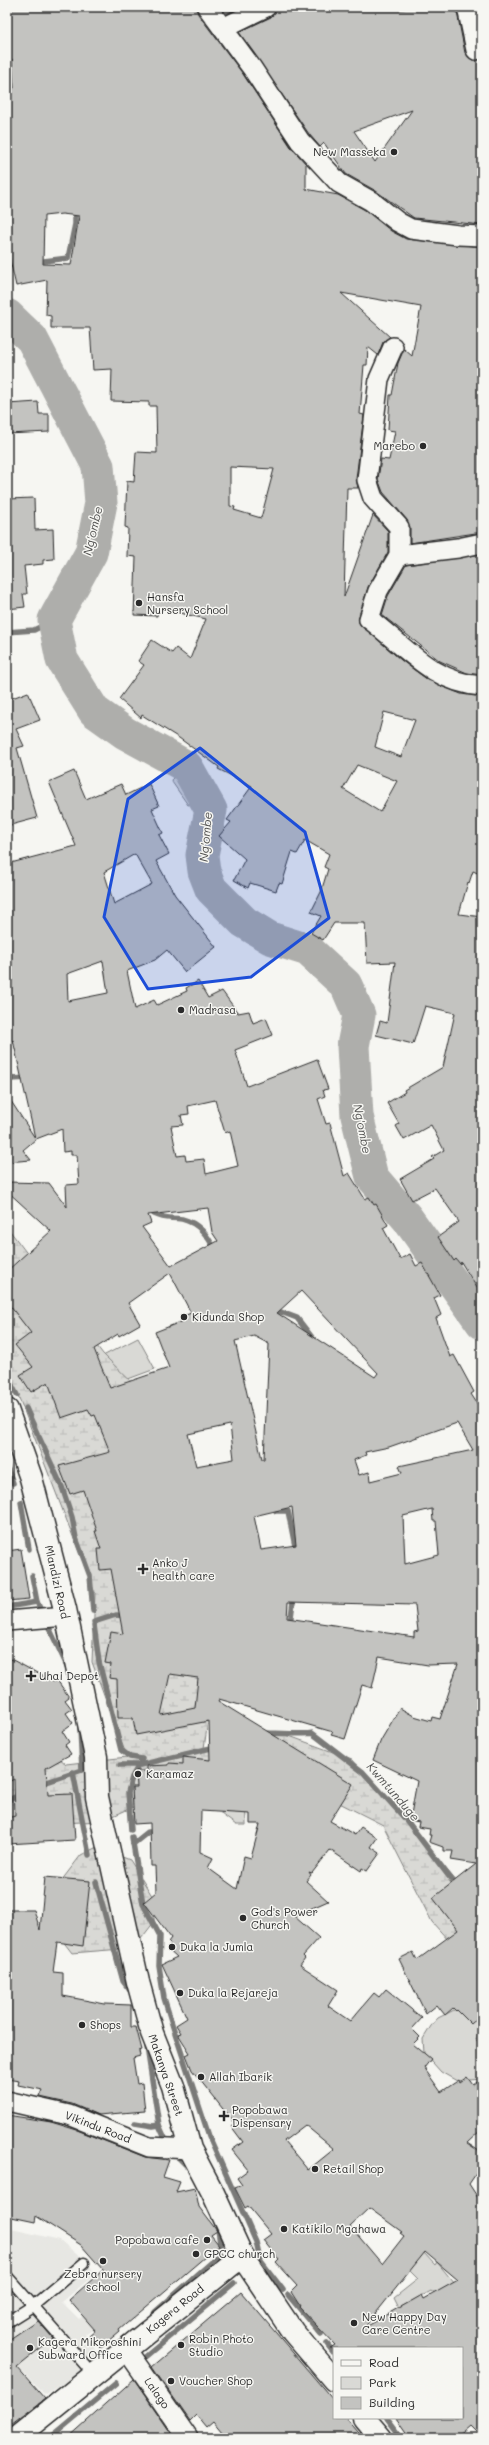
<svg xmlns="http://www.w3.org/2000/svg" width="489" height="2445" viewBox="0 0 489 2445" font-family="Mali,sans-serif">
<defs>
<pattern id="wetland-marsh" width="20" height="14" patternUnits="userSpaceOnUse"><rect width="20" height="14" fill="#d9d9d5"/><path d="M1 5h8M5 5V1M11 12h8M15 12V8" fill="none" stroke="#babab7"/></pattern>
</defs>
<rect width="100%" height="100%" fill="#f6f6f2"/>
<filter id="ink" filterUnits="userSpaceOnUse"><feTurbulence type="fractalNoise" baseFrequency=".025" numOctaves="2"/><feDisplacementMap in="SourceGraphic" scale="8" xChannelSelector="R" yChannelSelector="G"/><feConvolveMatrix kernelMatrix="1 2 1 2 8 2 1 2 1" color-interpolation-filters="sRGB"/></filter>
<g filter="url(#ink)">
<path fill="#e7e7e3" d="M7,2228L60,2240L90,2266L94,2275L62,2302L79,2319L95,2307L104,2321L85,2334L103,2360L45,2395L7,2356Z"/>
<g fill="#d9d9d5" stroke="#828280">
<path d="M178,773L184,775L191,783L186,793L193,797L192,804L188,805L172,782L173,775Z"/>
<path d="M138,1338L155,1369L112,1385L101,1357Z"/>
<path d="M244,1748L246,1825H236L221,1814Z"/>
<path d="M462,2006L472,2018L482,2021V2035L478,2034L476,2040L482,2046V2079L457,2081L441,2072L424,2053L423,2039L431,2026L438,2018Z"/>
<path d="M424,2253L435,2265L437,2262L455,2284L439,2297L431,2291L399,2308L394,2298L418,2279L408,2269Z"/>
</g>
<g fill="url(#wetland-marsh)" stroke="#828280">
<path d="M7,1227L103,1354L154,1404L220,1639L204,1748L281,1733L352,1759L482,1911V1978L432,1922L383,1825L278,1772L200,1777L102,1821L21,1825L7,1852V1730L36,1738L66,1764L127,1757L92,1662L95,1593L7,1367Z"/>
<path d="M97,1847L130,1860L154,1899V1922L134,1948L72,1953L55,1931V1889L81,1855Z"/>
</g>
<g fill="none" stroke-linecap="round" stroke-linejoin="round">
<g stroke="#7a7a78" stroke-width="5.5">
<path d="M36,262L68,258L75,224V210"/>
<path d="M7,266L17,264"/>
<path d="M7,632L34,630L54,620"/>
<path d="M7,1068L11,1079L29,1078"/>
<path d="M153,1207L154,1214C167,1220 170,1217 182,1219C199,1223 208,1236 215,1250"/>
<path d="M273,1309L297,1318L314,1340"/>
<path d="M7,1376L17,1395"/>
<path d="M26,1408L37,1433"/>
<path d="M39,1437L62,1487L72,1517L76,1538L90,1576L93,1611"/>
<path d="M7,1467L13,1483"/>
<path d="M21,1502L29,1549"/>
<path d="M275,1505L276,1511H288L296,1551"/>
<path d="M32,1576L37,1602L68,1668"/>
<path d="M7,1607L37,1602"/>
<path d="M94,1622L116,1615L126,1616"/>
<path d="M290,1624L294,1595"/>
<path d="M94,1625L99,1662L121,1750L130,1757L142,1759L132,1777L128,1792L131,1830"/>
<path d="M264,1733C273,1733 308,1735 312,1733L363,1772L407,1821L457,1887"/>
<path d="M120,1765H140L215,1747"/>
<path d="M73,1772L89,1855"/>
<path d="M41,1784L82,1770L80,1728"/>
<path d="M7,1801L21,1794"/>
<path d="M132,1837L143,1904L160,1936L159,1966L164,1998L173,2027L209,2136L256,2242L260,2260L283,2290"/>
<path d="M133,1844L148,1832H156"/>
<path d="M96,1882L123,1981L132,1993"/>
<path d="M147,2047L159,2125L168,2145"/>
<path d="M135,2123L153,2126L159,2125"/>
<path d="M174,2153L191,2170"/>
<path d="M218,2229L220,2244"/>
<path d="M288,2295L321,2334"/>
<path d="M155,2312L221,2254"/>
<path d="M327,2344L334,2353"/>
<path d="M145,2357L234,2283"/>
<path d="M387,2418L402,2438"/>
<path d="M50,2438L116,2383"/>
</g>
<path stroke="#aeaeab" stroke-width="33" d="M7,315L32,339L98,466L101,503L91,553L54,620L62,660L94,711L125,733L187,767L211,810L202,855L204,871L211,889L244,922L270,938L308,950L346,985L359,1015L353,1046L357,1116L372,1177L407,1218L482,1323"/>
</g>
<g fill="#c3c3c0" stroke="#2b2b2b" fill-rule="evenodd">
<path d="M7,7H196L198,14L243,74L291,147L306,164V189L338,195L365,210L391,231L406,239L482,247V532L410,543V527L407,520L383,492L378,479L381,459L389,460L395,431L388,430L390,395H392L398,363L404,349L412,356L421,307L341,293L390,337L383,342L378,355L368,347L367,365H364L360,414L364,415L356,479L358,488H347L344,597L373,515L388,531V552L368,587L359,616V623L401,660L428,680L461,694L482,697V875L473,871L469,883L468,882L459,914L482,917V1296L461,1262L460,1264L456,1259L454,1261L438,1237L459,1222L435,1188L412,1200L400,1179L434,1159L432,1157L444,1150L431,1125L404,1140L396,1126L399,1124L387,1103L405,1092L404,1090L443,1067L455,1013L425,1006L413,1044L376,1035L380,1021L387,1023L395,962L367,963L365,923H334L323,940L311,933L321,916L311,912L321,892L328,869L324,867L329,854L305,840L297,854L292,852L282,884L279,883L276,891L250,883L248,888L234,880L245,859L219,836L231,822L227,820L252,786L218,769L219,767L179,738L142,715L141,718L119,699L144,665L138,661L152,640L172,653L176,648L190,659L206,619L158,608L157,616L134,615L136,557L127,556L128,528L125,527L127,481L134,482L136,452L157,453L156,406H149V402L111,401L112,369L93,370L90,328H51V316L46,315L47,280L16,286L7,247V89L14,88L12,59H7ZM62,214L79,216L71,265L43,264L44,216ZM230,467L274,469L261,518L234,510L235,507L230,506ZM384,712L415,720L401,757L375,747ZM357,765L397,781L380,812L343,789Z"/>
<path d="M221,7H241L226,14Z"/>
<path d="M277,7H398L399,10L413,7H456L465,53L472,60L482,59V225L414,218L376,191L346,174L324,143L320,147L309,134L239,32L271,17ZM412,110L375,162L354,131Z"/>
<path d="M38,402L39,414H49V432L7,434V404Z"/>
<path d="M34,498L35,530L53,529L54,559L43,560V564L24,566L27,594H23L25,607L7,609V499Z"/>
<path d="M482,554V675L467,673L440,661L382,615L388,596L406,565Z"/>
<path d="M28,692L40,720L16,729L24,746L17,748L37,818L7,826V700Z"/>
<path d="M74,771L86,799L121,784L126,795L149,784L159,806L152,809L163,833L159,835L169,854L156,861L175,895L216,947L185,972L167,950L155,960L127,971L135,1009L154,1000L157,1005L187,991L186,988L198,981L208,998L222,991L238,1013L249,1011L253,1023L266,1018L273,1035L235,1050L247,1086L317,1059L328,1089L323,1090L325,1096L318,1099L326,1124L330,1123L344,1176L349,1173L365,1199L369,1197L374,1205L376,1204L388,1225L383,1228L400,1259L410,1254L416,1266L422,1263L440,1295L434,1298L441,1315L436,1318L450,1357L454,1355L474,1392L471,1394L482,1411V2014L471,2024L457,2010L456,2011L453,2008L445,2015L437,2005L426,2014L399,1959L413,1952L417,1960L458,1930L433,1898L476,1864L451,1860L453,1851H443V1847L429,1842L431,1835H429L430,1829L418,1827L419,1822L410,1820L417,1781L373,1760L381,1740L400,1708L414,1716L431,1721L432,1717L440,1719L458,1664L428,1665L379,1657L372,1688L362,1685L345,1739L331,1735L333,1732L219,1699L218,1701L353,1784L330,1821L355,1835L361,1827L377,1838L371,1847L380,1853L367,1871L362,1868L361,1871L330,1850L312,1873L309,1872L311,1875L306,1881L328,1901L294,1916L319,1938L303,1956L305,1958L300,1965L338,1990L328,2006L350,2021L374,1993L379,1997L386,1989L422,2018L412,2029L420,2037L413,2044L431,2059L424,2068L441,2092L459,2080L460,2082L467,2077L473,2085L482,2079V2129L467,2143L482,2153V2165L469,2184L482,2204V2438L470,2426L456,2438H411L397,2418H462V2348H330L335,2345L299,2307L300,2306L291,2292L297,2286L276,2263L279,2260L263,2240L271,2234L248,2206L245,2208L235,2188L242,2185L237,2178L248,2170L232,2150L243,2142L231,2126L234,2123L192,2070L186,2055L190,2053L178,2034L181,2033L176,2025L187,2018L162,1964L177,1957L167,1948L171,1945L168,1942L171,1938L144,1902L156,1892L155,1866H151L150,1823L134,1824L132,1787H137L136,1771H147V1766L169,1765V1763L183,1764V1757L210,1760L209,1721L136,1735L133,1718H118L117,1679L109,1678L111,1664L105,1663L111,1632L123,1634L111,1569L100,1570L98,1549H101L95,1531H97L83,1490L70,1494L59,1466L110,1452L95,1415L92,1416L88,1409L61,1418L48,1382L31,1392L20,1375L33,1367L15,1345L31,1333L7,1302V1271L51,1231L7,1191V1182L49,1183L67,1207L66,1185L79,1184L77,1155H71V1151L63,1152L62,1129L36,1139L23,1150L31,1160L7,1162V1095L35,1138L13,1040L7,1045V864L76,846L49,782ZM135,854L152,884L114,904L104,872ZM103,961L108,993L68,1001L67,974ZM215,1100L225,1133L230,1131L238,1166L206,1174L204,1159L186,1161L185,1155L177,1156L171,1126L183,1125L181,1115L189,1114L188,1106ZM208,1208L212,1232L218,1241L171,1266L142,1227L151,1223L148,1215ZM170,1273L191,1313L181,1317L183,1321L155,1332L169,1368L110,1388L94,1349L118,1334L119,1336L140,1324L128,1303ZM301,1291L378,1373L375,1377L277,1313ZM254,1336L269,1344L264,1459H262L235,1341ZM457,1423L473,1450L399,1466L402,1473L370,1481L369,1472L359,1475L354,1460L366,1455L365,1452L389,1447ZM230,1425L234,1459L196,1466L188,1434ZM292,1507L296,1545L261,1550L254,1516ZM432,1509L433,1521H436L439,1555L405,1564L403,1516ZM288,1602L415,1605L418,1631L414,1632V1637L287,1618ZM170,1674L198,1678L195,1708L161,1715ZM201,1811L250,1814V1824H260L251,1858L244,1856L237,1889L208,1868L213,1858L200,1852ZM305,2125L334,2149L308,2170L284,2141ZM369,2208L402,2232L400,2233L404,2236L382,2264L350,2226ZM425,2252L458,2280L424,2299L422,2295L364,2328Z"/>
<path d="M21,1549L29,1599L7,1601V1551Z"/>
<path d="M7,1657L54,1682L57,1680L69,1697L65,1700L72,1709L66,1713L73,1723L62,1731L69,1742L65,1745L71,1754L46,1768L48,1795L72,1794L75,1840L7,1844V1818L15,1816L14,1779L7,1783Z"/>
<path d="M45,1877L90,1881L83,1946L57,1942L53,1972L63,1973V1996L105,2004L131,2005V2027H136L142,2050L139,2051L140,2056L133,2058L137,2084L142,2083L145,2111L98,2115L72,2104L40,2097L43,2090L18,2085L19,2081L7,2079V1910H34L40,1930Z"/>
<path d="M7,2115L51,2122L77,2130L145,2157L169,2160L163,2177L180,2182L176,2192L195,2188L199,2207L217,2231L211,2235L219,2245L119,2330L120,2332L101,2348L89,2335L95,2330L69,2300L103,2270L81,2245L36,2216L35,2222L7,2216Z"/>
<path d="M241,2292L334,2401V2418H346L363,2438H227L213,2421L206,2427L196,2415L190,2421L152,2367Z"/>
<path d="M38,2321L53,2338L17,2367L45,2399L7,2428V2342Z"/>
<path d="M134,2379L173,2436L171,2438H68Z"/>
</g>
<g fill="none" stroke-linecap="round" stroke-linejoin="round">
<g stroke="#2b2b2b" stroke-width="13">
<g id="service">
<path d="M7,2276L94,2375"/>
<path d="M7,2322L34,2305L84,2263"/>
</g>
</g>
<g stroke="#2b2b2b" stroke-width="22">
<g id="minor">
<path d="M207,7L252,68L300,141L339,183L371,201L398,222L411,229L458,235L482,236"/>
<path d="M467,7L476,50"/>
<path d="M223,28L266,7"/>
<path d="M393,347L379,379L367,480L373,498L399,527V555L378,591L369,619C406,647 433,683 482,686"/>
<path d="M399,555L458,548L482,543"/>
<path d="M7,1621L66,1616"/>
<path d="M7,2101L69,2115L149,2147L190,2149"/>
<path d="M126,2349L188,2438"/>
</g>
</g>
<g stroke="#2b2b2b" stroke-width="25">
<g id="tertiary">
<path d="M7,1410L31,1478L65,1609L96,1757L97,1797L138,1982L152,2033L173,2086L190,2149L213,2193L242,2256L293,2332L334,2380"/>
<path d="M364,2418L381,2438"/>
<path d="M16,2438L242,2256"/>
</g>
</g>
<use href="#service" stroke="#f6f6f2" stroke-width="10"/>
<use href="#minor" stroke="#f6f6f2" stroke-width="19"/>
<use href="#tertiary" stroke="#f6f6f2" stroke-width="22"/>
</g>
</g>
<path fill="#1d4ed8" fill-opacity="0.2" stroke="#1d4ed8" stroke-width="3" stroke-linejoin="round" d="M200,748L305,832L329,918L251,977L148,989L104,917L128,799Z"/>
<g fill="#2b2b2b" stroke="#f6f6f2" stroke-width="1.5">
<circle cx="394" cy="152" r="4"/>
<circle cx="423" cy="446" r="4"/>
<circle cx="139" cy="603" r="4"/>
<circle cx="181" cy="1010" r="4"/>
<circle cx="184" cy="1317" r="4"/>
<path d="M141 1563h4v4h4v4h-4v4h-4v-4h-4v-4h4z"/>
<path d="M29 1670h4v4h4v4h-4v4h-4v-4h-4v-4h4z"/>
<circle cx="138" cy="1774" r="4"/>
<circle cx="243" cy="1918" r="4"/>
<circle cx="172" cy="1947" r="4"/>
<circle cx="180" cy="1993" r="4"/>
<circle cx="82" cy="2025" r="4"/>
<circle cx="201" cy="2077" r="4"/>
<path d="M222 2110h4v4h4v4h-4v4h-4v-4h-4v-4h4z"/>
<circle cx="315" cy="2169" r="4"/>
<circle cx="284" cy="2229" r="4"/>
<circle cx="207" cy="2240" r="4"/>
<circle cx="196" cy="2254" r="4"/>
<circle cx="103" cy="2261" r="4"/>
<circle cx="354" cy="2323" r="4"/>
<circle cx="181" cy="2345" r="4"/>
<circle cx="30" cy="2348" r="4"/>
<circle cx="171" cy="2381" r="4"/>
</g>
<g text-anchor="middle" stroke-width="3" stroke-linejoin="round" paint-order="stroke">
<g font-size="11" fill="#2b2b2b" stroke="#f6f6f2" text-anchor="start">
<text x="386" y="156" text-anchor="end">New Masseka</text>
<text x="415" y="450" text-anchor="end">Marebo</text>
<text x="147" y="601">Hansfa<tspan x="147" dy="13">Nursery School</tspan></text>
<text x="189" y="1014">Madrasa</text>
<text x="192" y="1321">Kidunda Shop</text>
<text x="152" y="1567">Anko J<tspan x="152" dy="13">health care</tspan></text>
<text x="39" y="1680">Uhai Depot</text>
<text x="146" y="1778">Karamaz</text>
<text x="251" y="1916">God's Power<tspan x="251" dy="13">Church</tspan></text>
<text x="180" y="1951">Duka la Jumla</text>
<text x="188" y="1997">Duka la Rejareja</text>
<text x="90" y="2029">Shops</text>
<text x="209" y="2081">Allah Ibarik</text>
<text x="232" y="2114">Popobawa<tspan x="232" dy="13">Dispensary</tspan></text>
<text x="323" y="2173">Retail Shop</text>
<text x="292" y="2233">Katikilo Mgahawa</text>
<text x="199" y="2244" text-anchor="end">Popobawa cafe</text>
<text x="204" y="2258">GPCC church</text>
<text x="103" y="2278" text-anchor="middle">Zebra nursery<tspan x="103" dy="13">school</tspan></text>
<text x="362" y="2321">New Happy Day<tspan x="362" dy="13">Care Centre</tspan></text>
<text x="189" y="2343">Robin Photo<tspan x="189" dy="13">Studio</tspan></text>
<text x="38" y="2346">Kagera Mikoroshini<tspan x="38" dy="13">Subward Office</tspan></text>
<text x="179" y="2385">Voucher Shop</text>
</g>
<g font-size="11" fill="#2b2b2b" stroke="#f6f6f2">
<text transform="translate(57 1582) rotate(77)" y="4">Mlandizi Road</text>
<text transform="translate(166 2075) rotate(71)" y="4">Makanya Street</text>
<text transform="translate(98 2127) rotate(21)" y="4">Vikindu Road</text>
<text transform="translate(175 2309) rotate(-39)" y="4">Kagera Road</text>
<text transform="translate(157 2393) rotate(55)" y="4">Lalago</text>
</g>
<g font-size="12" font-style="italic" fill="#525251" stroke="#f6f6f2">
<text transform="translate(93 531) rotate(-77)" y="4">Ng'ombe</text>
<text transform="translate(206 837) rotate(-85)" y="4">Ng'ombe</text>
<text transform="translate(362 1129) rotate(79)" y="4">Ng'ombe</text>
<text transform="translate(393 1792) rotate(49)" y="4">Kwmtunduge</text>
</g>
</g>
<rect width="489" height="2445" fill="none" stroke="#f6f6f2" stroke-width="24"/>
<rect x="12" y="12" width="465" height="2421" fill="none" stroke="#2b2b2b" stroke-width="1.5" filter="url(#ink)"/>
<rect x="333" y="2347" width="130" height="72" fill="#f6f6f2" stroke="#a5a5a2"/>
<rect x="341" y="2360" width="20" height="6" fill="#f6f6f2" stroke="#a5a5a2"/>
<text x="369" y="2367" font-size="12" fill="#2b2b2b">Road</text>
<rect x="341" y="2377" width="20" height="12" fill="#d9d9d5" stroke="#a5a5a2"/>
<text x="369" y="2387" font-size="12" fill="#2b2b2b">Park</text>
<rect x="341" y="2397" width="20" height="12" fill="#c3c3c0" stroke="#a5a5a2"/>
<text x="369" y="2407" font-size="12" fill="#2b2b2b">Building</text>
</svg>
